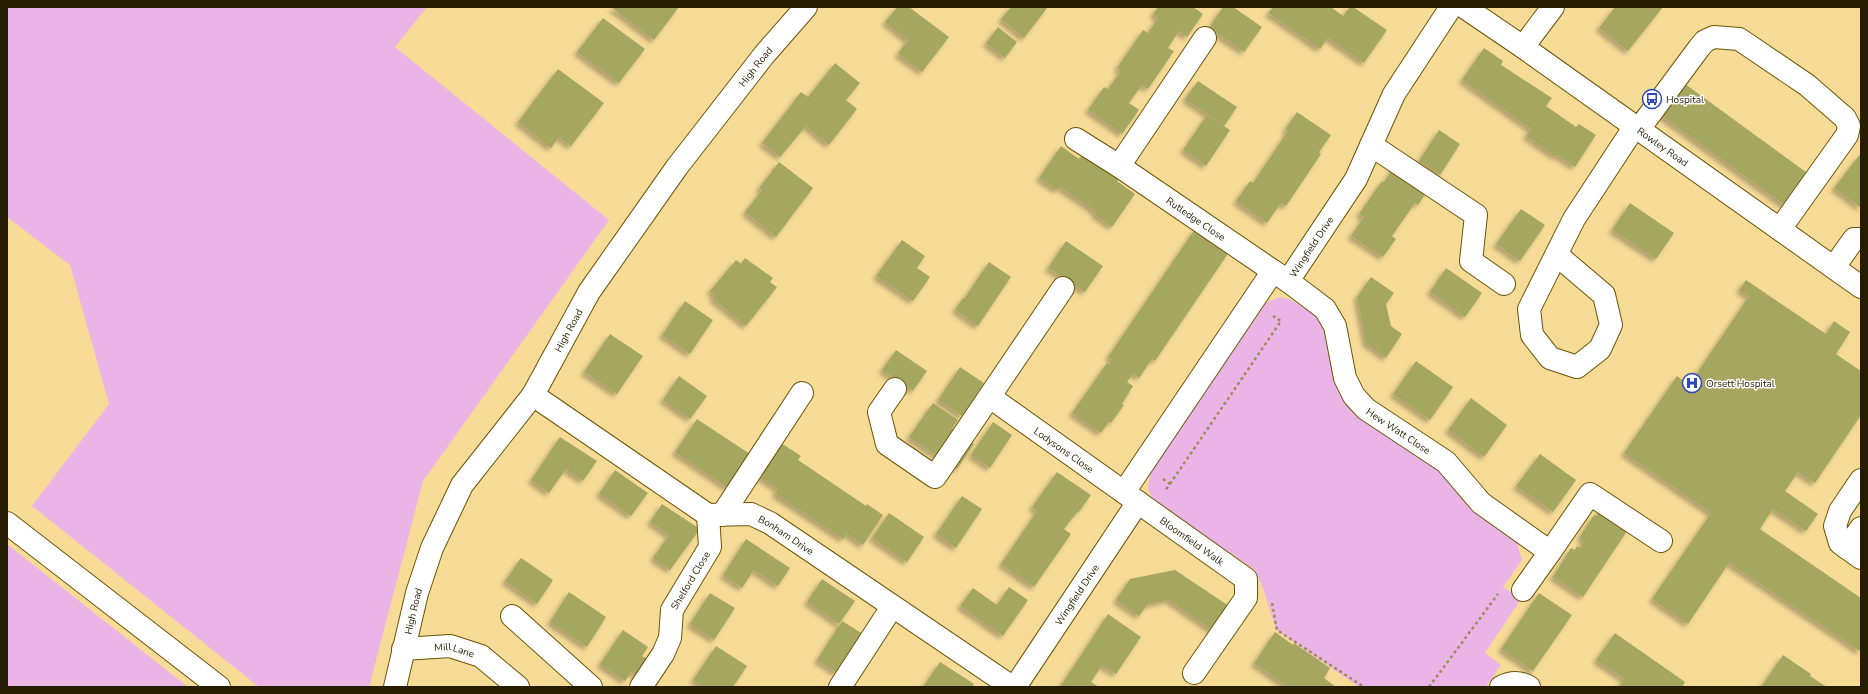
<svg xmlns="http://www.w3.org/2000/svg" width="1868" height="694" viewBox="0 0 1868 694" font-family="'Nunito Sans',sans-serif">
<defs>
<filter id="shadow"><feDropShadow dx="-3.5" dy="3.5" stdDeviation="2" flood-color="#0004"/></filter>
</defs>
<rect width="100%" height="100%" fill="#f6db97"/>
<g fill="#ebb4e7">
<path d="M7,7H427L395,47L609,220L423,481L369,687H259L32,506L109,404L70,265L7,217Z"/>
<path d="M1279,297L1290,299L1315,315L1325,330L1338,382L1444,470L1515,536L1522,560L1503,587L1521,599L1485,653L1501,665L1486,687H1359L1276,630L1263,588L1255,570L1229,552L1156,505L1148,489L1150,473L1266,303Z"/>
<path d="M7,544L188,687H7Z"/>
</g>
<g fill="#a5a65f" filter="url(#shadow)">
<path d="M611,7H679L654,40Z"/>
<path d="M897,7H909L949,37L922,72L898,54L908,40L885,22Z"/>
<path d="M1011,7H1048L1024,38L1001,19Z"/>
<path d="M1158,7H1193L1203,14L1187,37L1179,31L1168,48L1174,51L1148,89L1142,85L1129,103L1139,110L1122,134L1088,110L1104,87L1108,89L1121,71L1117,68L1143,30L1148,33L1158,18L1153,14Z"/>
<path d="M1223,7H1233L1262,27L1244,52L1209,28Z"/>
<path d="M1273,7H1331L1343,16L1350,7H1353L1387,30L1364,63L1328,38L1320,49L1268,13Z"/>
<path d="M1615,7H1663L1628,51L1599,28Z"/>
<path d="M603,18L645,49L619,83L577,52Z"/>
<path d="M998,27L1017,42L1005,58L986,43Z"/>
<path d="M1484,48L1503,61L1501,65L1552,98L1546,106L1576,127L1579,124L1596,135L1575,167L1557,155L1556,157L1526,136L1531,129L1462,80Z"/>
<path d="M835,63L860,83L846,100L857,109L829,145L806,126L780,157L762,143L801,92L808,97Z"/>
<path d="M558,69L604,103L571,146L559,137L551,148L518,122Z"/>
<path d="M1198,81L1237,107L1224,126L1230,130L1206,166L1183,150L1207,115L1223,125L1185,99Z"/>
<path d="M1681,81L1810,175L1787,207L1658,113Z"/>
<path d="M1297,112L1331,135L1319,152L1321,154L1286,206L1281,203L1267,223L1236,201L1250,181L1253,183L1265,165L1288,131L1285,130Z"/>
<path d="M1439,130L1460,144L1440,175L1419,161Z"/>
<path d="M1061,146L1079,159L1083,154L1119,179L1117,181L1135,194L1112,227L1094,214L1096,212L1060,187L1057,190L1039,178Z"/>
<path d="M1861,153V208L1834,188Z"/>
<path d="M779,162L813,188L776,237L745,212L762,190L759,188Z"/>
<path d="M1396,164L1430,187L1418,205L1415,203L1392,236L1396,239L1383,257L1351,236L1364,217L1359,214L1382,181L1384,182Z"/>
<path d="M1630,203L1674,233L1656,259L1612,230Z"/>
<path d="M1521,209L1545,225L1520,261L1496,244Z"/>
<path d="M1195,229L1229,252L1155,361L1152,359L1139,378L1133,373L1127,382L1133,386L1122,404L1124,405L1111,423L1109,422L1101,433L1072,413L1107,363L1109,364L1113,360L1108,357Z"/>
<path d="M902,240L925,256L917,268L930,277L913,301L876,276Z"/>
<path d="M1066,241L1103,266L1085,292L1048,268Z"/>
<path d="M745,258L773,278L770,282L777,287L746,326L712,298L715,295L710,291L736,260L741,264Z"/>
<path d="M989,262L1011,277L978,326L955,310L963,298L964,299Z"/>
<path d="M1446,268L1482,293L1465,317L1430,292Z"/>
<path d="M1371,277L1394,293L1386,304L1391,326L1402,334L1386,358L1366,343L1357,297Z"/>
<path d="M1746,280L1826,334L1834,321L1850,332L1836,354L1861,371V415L1815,483L1798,472L1785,491L1818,514L1806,531L1773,509L1760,529L1861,598V652L1729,563L1688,624L1652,599L1711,513L1624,453L1677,376L1689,385L1749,296L1739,290Z"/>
<path d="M685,301L713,320L690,354L662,335Z"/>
<path d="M610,334L643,356L617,394L584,372Z"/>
<path d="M896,350L927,371L913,391L882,370Z"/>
<path d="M1416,361L1453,387L1430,420L1393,394Z"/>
<path d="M960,367L984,383L962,416L938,400Z"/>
<path d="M679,376L707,396L690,419L663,400Z"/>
<path d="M1471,398L1507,425L1484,457L1448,430Z"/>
<path d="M933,403L958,420L952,429L974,444L957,469L909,437Z"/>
<path d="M697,419L750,454L728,488L675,452Z"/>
<path d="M993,422L1012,435L990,468L971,455Z"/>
<path d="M560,437L597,461L583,481L566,469L549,493L531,480Z"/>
<path d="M781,443L801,456L798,460L866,506L867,504L883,515L863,545L847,534L843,539L775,494L778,489L759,476Z"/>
<path d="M1540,454L1576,480L1553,512L1516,486Z"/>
<path d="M615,470L648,493L631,516L599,494Z"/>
<path d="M1057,472L1091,495L1078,513L1077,512L1064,529L1071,534L1034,587L1001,564L1037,511L1032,507Z"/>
<path d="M962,496L982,509L956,548L936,534Z"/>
<path d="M662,504L700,529L670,570L653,558L669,535L650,522Z"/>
<path d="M1603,507L1631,525L1583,597L1553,577L1571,548L1575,550L1577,546L1580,548L1584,541L1580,537L1594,515L1596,516Z"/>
<path d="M889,513L924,537L907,562L872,538Z"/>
<path d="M746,539L790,568L778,586L754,570L742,588L723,575Z"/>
<path d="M521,558L553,580L537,604L505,581Z"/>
<path d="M1175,570L1229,606L1213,631L1169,600L1147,605L1139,616L1116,600L1130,579Z"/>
<path d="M822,579L855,601L839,624L807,602Z"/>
<path d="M1009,587L1028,600L1003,636L960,606L973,588L997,605Z"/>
<path d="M569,592L606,617L587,647L550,622Z"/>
<path d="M710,593L735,608L714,640L690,624Z"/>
<path d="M1539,593L1572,615L1533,671L1501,649Z"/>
<path d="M1108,614L1141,637L1116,674L1102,665L1091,682L1099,687H1060Z"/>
<path d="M842,621L863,634L837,673L817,660Z"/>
<path d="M623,630L648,647L642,656L649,660L638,676L631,672L625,681L600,664Z"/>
<path d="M1275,632L1293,645L1294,643L1330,668L1324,678L1336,687H1288L1254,663Z"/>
<path d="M1615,633L1685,682L1682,687L1620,686L1624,679L1596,660Z"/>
<path d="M716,646L747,666L733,687H703L693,680Z"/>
<path d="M1783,655L1811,674L1810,676L1827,687H1761Z"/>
<path d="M940,662L974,684L972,687H923Z"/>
</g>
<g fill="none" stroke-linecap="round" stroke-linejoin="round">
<g stroke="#6c5407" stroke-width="24">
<g id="minor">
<path id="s1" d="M1464,7L1523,47L1861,287"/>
<path d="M1523,47L1553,7"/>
<path d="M1639,129L1699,48L1705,41L1714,37L1739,39L1748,45L1807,85L1845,118L1849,126L1847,135L1780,229"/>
<path id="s2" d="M1076,139L1119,166L1273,271"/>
<path d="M1371,145L1476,215L1471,261L1504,284"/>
<path d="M1119,166L1205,38"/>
<path d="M1557,255L1604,295L1611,325L1600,349L1577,367L1550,358L1532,335L1529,309L1574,219L1635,126"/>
<path d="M1834,267L1854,239H1861"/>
<path id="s3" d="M1288,281L1325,309L1335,326L1345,378L1354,396L1366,409L1446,462L1481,503L1550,552L1523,590"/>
<path d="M895,389L879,412L887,444L935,477L1063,288"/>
<path id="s4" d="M533,395L708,515L751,514L770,523L1012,687"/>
<path id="s5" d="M990,397L1246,579V598L1194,673"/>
<path d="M1861,480L1840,511L1835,526L1840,543L1861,558"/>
<path id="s6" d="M1124,492L1273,271L1288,281L1356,179L1394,94L1451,7"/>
<path d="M722,515L802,393"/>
<path d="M7,523L219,687"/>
<path d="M1847,548L1861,528"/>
<path d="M1550,552L1590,494L1661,541"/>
<path d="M512,616L591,687"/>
<path id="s7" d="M403,649L450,646L481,656L518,687"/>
<path id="s8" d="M641,687L663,654L670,638L672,610L710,547L708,515"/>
<path d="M840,687L892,607"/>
<path id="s9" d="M1015,687L1138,502"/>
<path d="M1501,687C1511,682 1519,681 1529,687"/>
</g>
</g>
<g stroke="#6c5407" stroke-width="24">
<g id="major">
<path id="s10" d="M395,687L417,593L432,548L462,485L533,395L589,292L677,167L764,55L806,7"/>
</g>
</g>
<g stroke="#a08c59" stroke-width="2.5" stroke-dasharray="3 3" stroke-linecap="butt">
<path d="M1163,479L1170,484L1165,491"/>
<path d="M1170,484L1281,321L1273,316"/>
<path d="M1272,603L1277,630L1364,687"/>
<path d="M1429,687L1498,594"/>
</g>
<use href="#minor" stroke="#fff" stroke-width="22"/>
<use href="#major" stroke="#fff" stroke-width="22"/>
</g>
<defs>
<g id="bus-ring" transform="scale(1)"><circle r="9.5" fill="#fff" stroke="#3047b8" stroke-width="1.5"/><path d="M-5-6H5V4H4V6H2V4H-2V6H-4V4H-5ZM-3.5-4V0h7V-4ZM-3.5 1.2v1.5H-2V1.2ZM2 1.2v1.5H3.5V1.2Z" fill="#3047b8"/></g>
<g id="hospital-ring" transform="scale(1)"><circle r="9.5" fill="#fff" stroke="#3047b8" stroke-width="1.5"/><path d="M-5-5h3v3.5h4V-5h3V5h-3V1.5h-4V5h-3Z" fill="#3047b8"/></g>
</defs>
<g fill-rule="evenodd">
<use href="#bus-ring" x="1652" y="99"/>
<use href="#hospital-ring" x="1692" y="383"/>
</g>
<g text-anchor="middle" stroke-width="3" stroke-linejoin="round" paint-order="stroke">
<g font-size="10" fill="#261c01" stroke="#fff">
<text dy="4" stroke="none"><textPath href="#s10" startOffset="726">High Road</textPath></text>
<text dy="4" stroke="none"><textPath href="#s1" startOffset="243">Rowley Road</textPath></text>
<text dy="4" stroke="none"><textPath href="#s2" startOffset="144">Rutledge Close</textPath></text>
<text dy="4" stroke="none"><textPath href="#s6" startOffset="326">Wingfield Drive</textPath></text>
<text dy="4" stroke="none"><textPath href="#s10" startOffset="402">High Road</textPath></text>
<text dy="4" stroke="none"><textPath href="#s3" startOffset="196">Hew Watt Close</textPath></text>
<text dy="4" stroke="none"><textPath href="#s5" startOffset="91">Lodysons Close</textPath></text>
<text dy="4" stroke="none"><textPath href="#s4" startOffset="296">Bonham Drive</textPath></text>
<text dy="4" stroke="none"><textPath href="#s5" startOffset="248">Bloomfield Walk</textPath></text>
<text dy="4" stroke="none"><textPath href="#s8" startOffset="120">Shelford Close</textPath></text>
<text dy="4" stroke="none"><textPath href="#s9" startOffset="111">Wingfield Drive</textPath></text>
<text dy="4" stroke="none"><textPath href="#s10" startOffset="78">High Road</textPath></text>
<text dy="4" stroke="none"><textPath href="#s7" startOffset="52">Mill Lane</textPath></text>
</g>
<g font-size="10" fill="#261c01" stroke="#fff" text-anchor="start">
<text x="1666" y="103">Hospital</text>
<text x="1706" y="387">Orsett Hospital</text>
</g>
</g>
<rect width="1868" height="694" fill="none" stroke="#261c01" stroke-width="16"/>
</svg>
